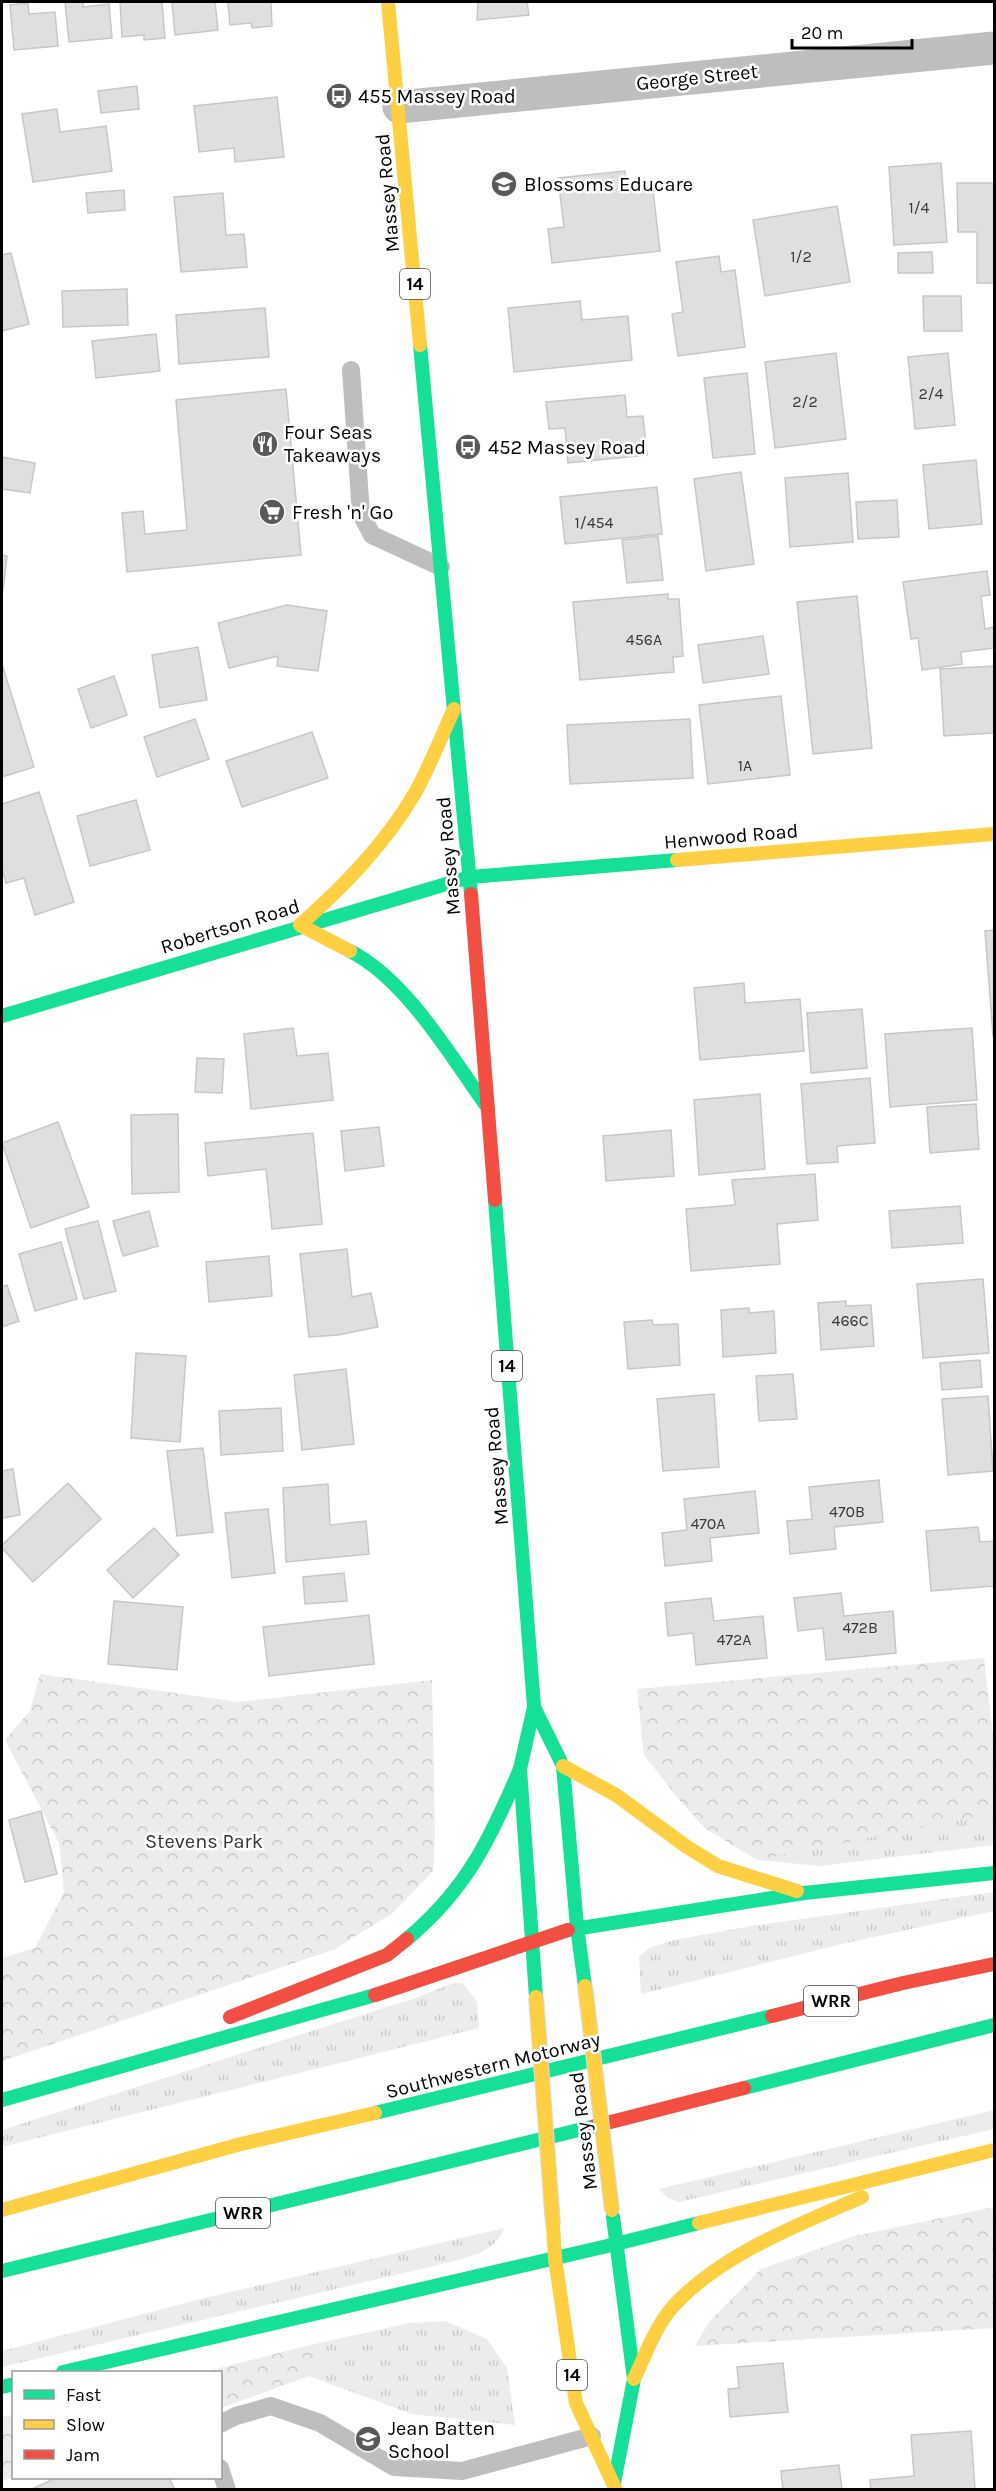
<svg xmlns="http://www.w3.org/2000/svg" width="996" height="2491" viewBox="0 0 996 2491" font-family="Karla,sans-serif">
<defs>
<pattern id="grass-tufts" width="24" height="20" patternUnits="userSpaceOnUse" patternTransform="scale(1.5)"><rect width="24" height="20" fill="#ececec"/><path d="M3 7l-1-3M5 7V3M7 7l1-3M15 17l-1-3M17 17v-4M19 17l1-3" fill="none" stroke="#c9c9c9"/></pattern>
<pattern id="forest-crowns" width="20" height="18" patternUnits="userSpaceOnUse" patternTransform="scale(1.5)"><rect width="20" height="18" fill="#ececec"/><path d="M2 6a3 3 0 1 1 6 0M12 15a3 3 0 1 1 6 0" fill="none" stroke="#c9c9c9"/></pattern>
</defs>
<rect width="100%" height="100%" fill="#fff"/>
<g fill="url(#grass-tufts)">
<path d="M994,1797V1845L820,1866L757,1860L783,1838Z"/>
<path d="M994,1892V1911L842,1944L641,1994L639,1957L649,1948L674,1940L751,1926Z"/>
<path d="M454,1983H463L477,2002L479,2028L2,2147V2130L415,1998Z"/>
<path d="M994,2110V2129L679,2202L668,2198L659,2189Z"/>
<path d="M504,2228C497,2255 458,2259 434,2266L2,2367V2351L205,2298Z"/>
<path d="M445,2321L487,2339L507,2368L515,2425L411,2414L309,2376L323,2363L310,2345L410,2323Z"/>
</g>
<g fill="url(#forest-crowns)">
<path d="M984,1658L994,1743V1813L757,1860L706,1829L681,1802L644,1755L637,1689Z"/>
<path d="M40,1674L239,1702L432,1680L435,1832L433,1871L393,1913L333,1950L2,2061V1958L35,1948L64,1892L59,1843L5,1740L30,1711Z"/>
<path d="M994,2207V2328L695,2346L709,2322L761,2269L854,2236Z"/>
<path d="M310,2345L323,2363L309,2376L221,2408L220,2372H204Z"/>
<path d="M13,2415V2477L2,2481V2417Z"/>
</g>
<g fill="#dfdfdf" stroke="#c7c7c7" stroke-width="1.5">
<path d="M65,2H83V7L109,4L112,38L69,42Z"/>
<path d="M120,2H162L165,38L144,40V35L122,37Z"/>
<path d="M172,2H215L218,30L175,35Z"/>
<path d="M228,2H271L272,26L252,28L251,23L230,25Z"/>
<path d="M478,2H527L529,15L477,20Z"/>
<path d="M28,3L29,14L55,12L58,46L14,50L10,5Z"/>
<path d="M137,86L139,109L101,113L98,91Z"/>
<path d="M277,97L284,157L235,162L234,148L199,152L194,106Z"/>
<path d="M57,109L60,132L106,126L112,171L33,182L22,114Z"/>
<path d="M941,163L947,242L894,245L889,167Z"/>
<path d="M625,171L627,193L653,190L660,251L552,263L548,229L564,227L558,178Z"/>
<path d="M957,183H994V283H977V232H958Z"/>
<path d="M124,190L125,210L88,213L86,193Z"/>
<path d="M223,193L226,235L244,234L247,267L181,272L174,197Z"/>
<path d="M837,206L850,282L765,296L753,220Z"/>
<path d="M932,252L933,273H898V253Z"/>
<path d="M11,253L29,324L2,331V255Z"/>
<path d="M719,256L721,272L735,270L745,347L678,356L672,314L683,312L676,262Z"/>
<path d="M127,289L128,325L63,327L62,291Z"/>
<path d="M923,296H961L962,331H924Z"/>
<path d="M580,301L582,320L628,316L632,360L514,372L508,308Z"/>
<path d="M265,308L269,357L179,364L176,315Z"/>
<path d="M156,334L160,371L96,378L92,341Z"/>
<path d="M836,353L846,439L775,448L765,362Z"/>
<path d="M948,353L955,425L915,429L908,357Z"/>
<path d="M747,373L755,454L713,458L704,378Z"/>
<path d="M286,389L301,555L127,572L122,513L143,511L145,534L187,530L176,400Z"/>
<path d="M625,395L627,417L643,416L647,455L568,463L565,428L549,429L546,402Z"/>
<path d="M2,457L35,463L30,493L2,489Z"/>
<path d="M976,460L982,524L929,529L923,465Z"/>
<path d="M741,472L754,564L706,571L694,479Z"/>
<path d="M848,473L853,542L790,547L785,478Z"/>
<path d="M657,487L662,534L565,544L560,497Z"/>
<path d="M897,500L899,537L858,539L856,502Z"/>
<path d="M658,536L663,580L627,583L622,540Z"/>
<path d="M2,555L7,556L3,590H2Z"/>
<path d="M987,571L990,595L981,596L985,629L994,627V648L961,652L962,664L922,670L918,638L911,639L903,582Z"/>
<path d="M668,594V599H679L683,656L673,657L674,672L580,680L573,602Z"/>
<path d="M857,596L872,748L813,754L797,602Z"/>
<path d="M287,605L327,611L318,671L277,666L278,656L229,668L218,623Z"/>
<path d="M763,636L769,674L703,683L698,645Z"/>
<path d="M198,647L207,700L160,708L152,655Z"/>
<path d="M2,664L34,767L2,777Z"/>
<path d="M994,666V733L944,736L940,669Z"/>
<path d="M114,676L127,715L91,728L78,689Z"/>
<path d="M781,696L790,775L708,784L699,705Z"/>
<path d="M195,719L209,759L157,777L144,737Z"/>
<path d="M690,719L693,778L570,784L567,725Z"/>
<path d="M312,732L328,778L242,807L226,761Z"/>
<path d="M39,792L74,902L35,915L24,878L6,883L2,868V804Z"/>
<path d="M136,800L150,850L90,866L77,816Z"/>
<path d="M994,930V1036H993L985,931Z"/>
<path d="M744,983L745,1003L800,999L804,1051L700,1060L694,988Z"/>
<path d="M862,1009L867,1068L811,1073L807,1013Z"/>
<path d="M293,1028L297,1056L328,1053L333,1100L251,1109L244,1034Z"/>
<path d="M972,1028L977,1100L890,1107L885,1034Z"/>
<path d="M197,1058L224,1059L222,1093L195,1092Z"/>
<path d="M870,1078L875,1143L837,1146L838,1162L807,1164L801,1084Z"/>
<path d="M760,1094L765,1169L699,1175L694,1100Z"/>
<path d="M976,1104L979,1149L930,1153L927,1107Z"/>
<path d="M178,1114L179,1192L132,1194L131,1115Z"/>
<path d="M58,1122L89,1207L31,1228L2,1143Z"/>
<path d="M379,1127L384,1166L345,1171L341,1131Z"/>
<path d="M671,1130L674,1176L606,1181L603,1136Z"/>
<path d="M313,1133L322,1224L272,1229L266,1169L208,1176L205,1143Z"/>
<path d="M815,1174L818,1220L777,1224L780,1264L691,1271L686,1209L735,1205L732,1180Z"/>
<path d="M960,1206L963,1243L892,1248L889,1211Z"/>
<path d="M149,1211L158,1246L123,1256L113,1221Z"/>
<path d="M98,1221L116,1291L84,1299L65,1229Z"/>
<path d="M61,1242L77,1299L35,1311L19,1254Z"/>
<path d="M347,1249L352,1297L371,1293L378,1327L338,1335L309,1337L300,1254Z"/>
<path d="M269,1256L272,1296L209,1302L206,1262Z"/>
<path d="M983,1279L989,1353L923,1358L917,1284Z"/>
<path d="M7,1285L19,1321L2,1327V1287Z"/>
<path d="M846,1301V1306L871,1305L874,1346L821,1350L818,1303Z"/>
<path d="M749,1308V1313L774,1311L776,1353L723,1357L721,1310Z"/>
<path d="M652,1320L653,1325L678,1324L680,1365L628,1369L624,1322Z"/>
<path d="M136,1353L186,1356L180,1442L131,1438Z"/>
<path d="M980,1360L982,1387L942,1390L940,1363Z"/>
<path d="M346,1369L354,1444L302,1450L294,1375Z"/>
<path d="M793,1374L797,1419L759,1421L756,1376Z"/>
<path d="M714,1394L719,1467L663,1471L657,1399Z"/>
<path d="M988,1396L993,1471L948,1475L942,1399Z"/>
<path d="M281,1408L283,1451L221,1455L219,1411Z"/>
<path d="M203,1448L213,1532L177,1536L167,1451Z"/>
<path d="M13,1469L20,1515L2,1518V1471Z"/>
<path d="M879,1480L883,1522L834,1527L836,1549L790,1554L787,1521L812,1519L809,1487Z"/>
<path d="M68,1483L101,1519L33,1582L2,1548V1545Z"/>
<path d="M328,1484L330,1525L366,1521L369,1554L286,1562L283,1488Z"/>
<path d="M755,1491L759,1533L710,1538L712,1561L665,1566L662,1533L687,1530L684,1499Z"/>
<path d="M268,1509L275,1573L232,1578L225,1513Z"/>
<path d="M978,1527L980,1542L994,1541V1586L931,1591L926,1531Z"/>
<path d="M154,1528L179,1555L133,1598L107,1570Z"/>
<path d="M344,1573L347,1601L305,1604L303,1577Z"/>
<path d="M841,1593L844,1616L893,1611L896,1653L826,1660L823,1628L798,1631L794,1598Z"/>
<path d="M711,1598L714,1621L763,1616L767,1658L696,1665L693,1633L668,1636L665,1603Z"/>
<path d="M114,1601L183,1607L177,1670L108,1664Z"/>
<path d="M369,1615L374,1664L269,1676L263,1627Z"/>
<path d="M41,1811L57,1874L25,1882L9,1820Z"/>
<path d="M783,2363L788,2412L730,2417L728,2389L739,2388L737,2367Z"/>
<path d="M971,2431L975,2489L871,2490L870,2480L914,2476L911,2435Z"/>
<path d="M839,2465L842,2490H783L781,2471Z"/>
<path d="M56,2478H169L175,2490H30Z"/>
</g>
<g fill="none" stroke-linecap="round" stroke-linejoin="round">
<g stroke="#bebebe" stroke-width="18">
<path d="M351,370L361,514L372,535L441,567"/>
<path d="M220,2424L236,2416L271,2406L320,2423L394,2467L462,2471L592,2436"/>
<path d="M220,2468L227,2490"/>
</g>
<path stroke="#bebebe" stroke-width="33" d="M399,107L994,48"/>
<g stroke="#16e098" stroke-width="14">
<path d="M420,345L471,894"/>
<path d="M350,951C407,980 451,1057 488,1108"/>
<path d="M2,1016L470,877L677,860"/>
<path d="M495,1200L534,1707L520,1769L536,1997"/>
<path d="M534,1707L563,1766L577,1927L585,1986"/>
<path d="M568,1930L804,1893L994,1873"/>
<path d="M407,1939C467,1889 490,1839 520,1769"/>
<path d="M744,2088L994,2025"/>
<path d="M2,2100L375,1995"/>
<path d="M375,2113L772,2016"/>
<path d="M613,2217L634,2379L614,2483"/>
<path d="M2,2271L595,2126"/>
<path d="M63,2372L616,2244L699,2223"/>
<path d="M2,2387L14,2384"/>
</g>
<g stroke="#ffcf43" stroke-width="14">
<path d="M388,2L420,345"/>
<path d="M677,860L994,834"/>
<path d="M350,951L300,925C344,886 385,844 415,793C430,766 441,737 454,709"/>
<path d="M563,1766L616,1795L687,1847L718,1866L797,1891"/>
<path d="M2,2210L241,2144L375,2113"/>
<path d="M699,2223L994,2150"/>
<path d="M553,2225L555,2258L576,2403L615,2488"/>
<path d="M634,2379C645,2356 654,2330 670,2310C716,2256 798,2225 862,2197"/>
</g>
<g stroke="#f24e42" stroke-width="14">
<path d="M471,894L495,1200"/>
<path d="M375,1995L568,1930"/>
<path d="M772,2016L903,1983L994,1964"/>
<path d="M230,2017L387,1955L407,1939"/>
<path d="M595,2126L744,2088"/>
</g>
<g stroke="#dbdbdb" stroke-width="16" stroke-linecap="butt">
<g id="slow-bridge">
<path d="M585,1986L612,2210"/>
<path d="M536,1997L553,2225"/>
</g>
</g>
<use href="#slow-bridge" stroke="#ffcf43" stroke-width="14"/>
</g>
<defs>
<g id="bus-disc" transform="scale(1.35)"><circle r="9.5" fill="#595959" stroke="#fff"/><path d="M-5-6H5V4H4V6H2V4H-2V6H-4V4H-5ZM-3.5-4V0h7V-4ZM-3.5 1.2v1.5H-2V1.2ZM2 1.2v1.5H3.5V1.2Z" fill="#fff"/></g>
<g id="school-disc" transform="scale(1.35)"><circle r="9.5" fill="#595959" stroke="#fff"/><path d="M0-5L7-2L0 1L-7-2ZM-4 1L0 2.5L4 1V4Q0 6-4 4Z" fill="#fff"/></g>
<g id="restaurant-disc" transform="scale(1.35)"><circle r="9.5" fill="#595959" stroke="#fff"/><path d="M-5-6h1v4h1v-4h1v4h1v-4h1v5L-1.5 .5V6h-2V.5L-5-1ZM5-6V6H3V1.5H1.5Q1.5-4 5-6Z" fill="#fff"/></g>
<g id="supermarket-disc" transform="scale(1.35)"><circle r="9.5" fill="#595959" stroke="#fff"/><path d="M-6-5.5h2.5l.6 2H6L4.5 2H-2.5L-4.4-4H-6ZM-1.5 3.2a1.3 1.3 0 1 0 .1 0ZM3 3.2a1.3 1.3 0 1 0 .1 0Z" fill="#fff"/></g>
</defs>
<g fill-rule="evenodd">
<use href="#bus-disc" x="339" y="96"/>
<use href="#school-disc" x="504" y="184"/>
<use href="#restaurant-disc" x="265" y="444"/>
<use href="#bus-disc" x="468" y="447"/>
<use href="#supermarket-disc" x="272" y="512"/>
<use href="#school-disc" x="368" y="2439"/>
</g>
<g text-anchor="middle" stroke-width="5" stroke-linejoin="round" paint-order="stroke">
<g font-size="16" fill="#383838">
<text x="919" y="213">1/4</text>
<text x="801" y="262">1/2</text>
<text x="931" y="399">2/4</text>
<text x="805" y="407">2/2</text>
<text x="594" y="528">1/454</text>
<text x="644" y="645">456A</text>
<text x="745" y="771">1A</text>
<text x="850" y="1326">466C</text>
<text x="847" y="1517">470B</text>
<text x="708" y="1529">470A</text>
<text x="860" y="1633">472B</text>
<text x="734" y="1645">472A</text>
</g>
<g fill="#fff" stroke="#4c4c4c" stroke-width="1.5">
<rect x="400" y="269" width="30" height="30" rx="4.5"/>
<rect x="492" y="1351" width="30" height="30" rx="4.5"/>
<rect x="804" y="1986" width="54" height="30" rx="4.5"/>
<rect x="216" y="2198" width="54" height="30" rx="4.5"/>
<rect x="557" y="2360" width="30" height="30" rx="4.5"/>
</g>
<g font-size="18" font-weight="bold" fill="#000">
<text x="415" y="290">14</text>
<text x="507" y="1372">14</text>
<text x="831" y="2007">WRR</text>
<text x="243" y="2219">WRR</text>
<text x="572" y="2381">14</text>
</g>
<g font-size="20" fill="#000" stroke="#fff">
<text transform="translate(697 77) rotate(-6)" y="7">George Street</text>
<text transform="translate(387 193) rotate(-95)" y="7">Massey Road</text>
<text transform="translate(731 836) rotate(-5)" y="7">Henwood Road</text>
<text transform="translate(448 856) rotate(-95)" y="7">Massey Road</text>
<text transform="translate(230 926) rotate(-17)" y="7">Robertson Road</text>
<text transform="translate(496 1466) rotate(-95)" y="7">Massey Road</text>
<text transform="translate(493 2065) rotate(-14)" y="7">Southwestern Motorway</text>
<text transform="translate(583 2131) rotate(-97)" y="7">Massey Road</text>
</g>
<g font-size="20" fill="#000" stroke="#fff" text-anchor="start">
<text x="358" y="103">455 Massey Road</text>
<text x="524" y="191">Blossoms Educare</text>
<text x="284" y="439">Four Seas<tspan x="284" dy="23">Takeaways</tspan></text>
<text x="488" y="454">452 Massey Road</text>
<text x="292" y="519">Fresh 'n' Go</text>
<text x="388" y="2435">Jean Batten<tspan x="388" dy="23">School</tspan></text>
</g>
<g font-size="20" fill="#333" stroke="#fff">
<text x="204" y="1848">Stevens Park</text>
</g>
</g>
<rect width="996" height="2491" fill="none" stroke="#000000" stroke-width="6"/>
<rect x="12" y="2371" width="210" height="108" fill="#ffffff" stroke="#999999" stroke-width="1.5"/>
<rect x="24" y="2390" width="30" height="9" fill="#16e098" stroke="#999999" stroke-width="1.5"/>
<text x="66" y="2401" font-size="18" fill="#000000">Fast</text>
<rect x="24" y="2420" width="30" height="9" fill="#ffcf43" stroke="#999999" stroke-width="1.5"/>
<text x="66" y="2431" font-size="18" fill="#000000">Slow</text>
<rect x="24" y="2450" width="30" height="9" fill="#f24e42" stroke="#999999" stroke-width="1.5"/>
<text x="66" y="2461" font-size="18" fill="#000000">Jam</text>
<path d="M792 39v9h120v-9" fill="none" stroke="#000000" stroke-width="3"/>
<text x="801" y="39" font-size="18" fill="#000000" stroke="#ffffff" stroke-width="4.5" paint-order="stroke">20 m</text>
</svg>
